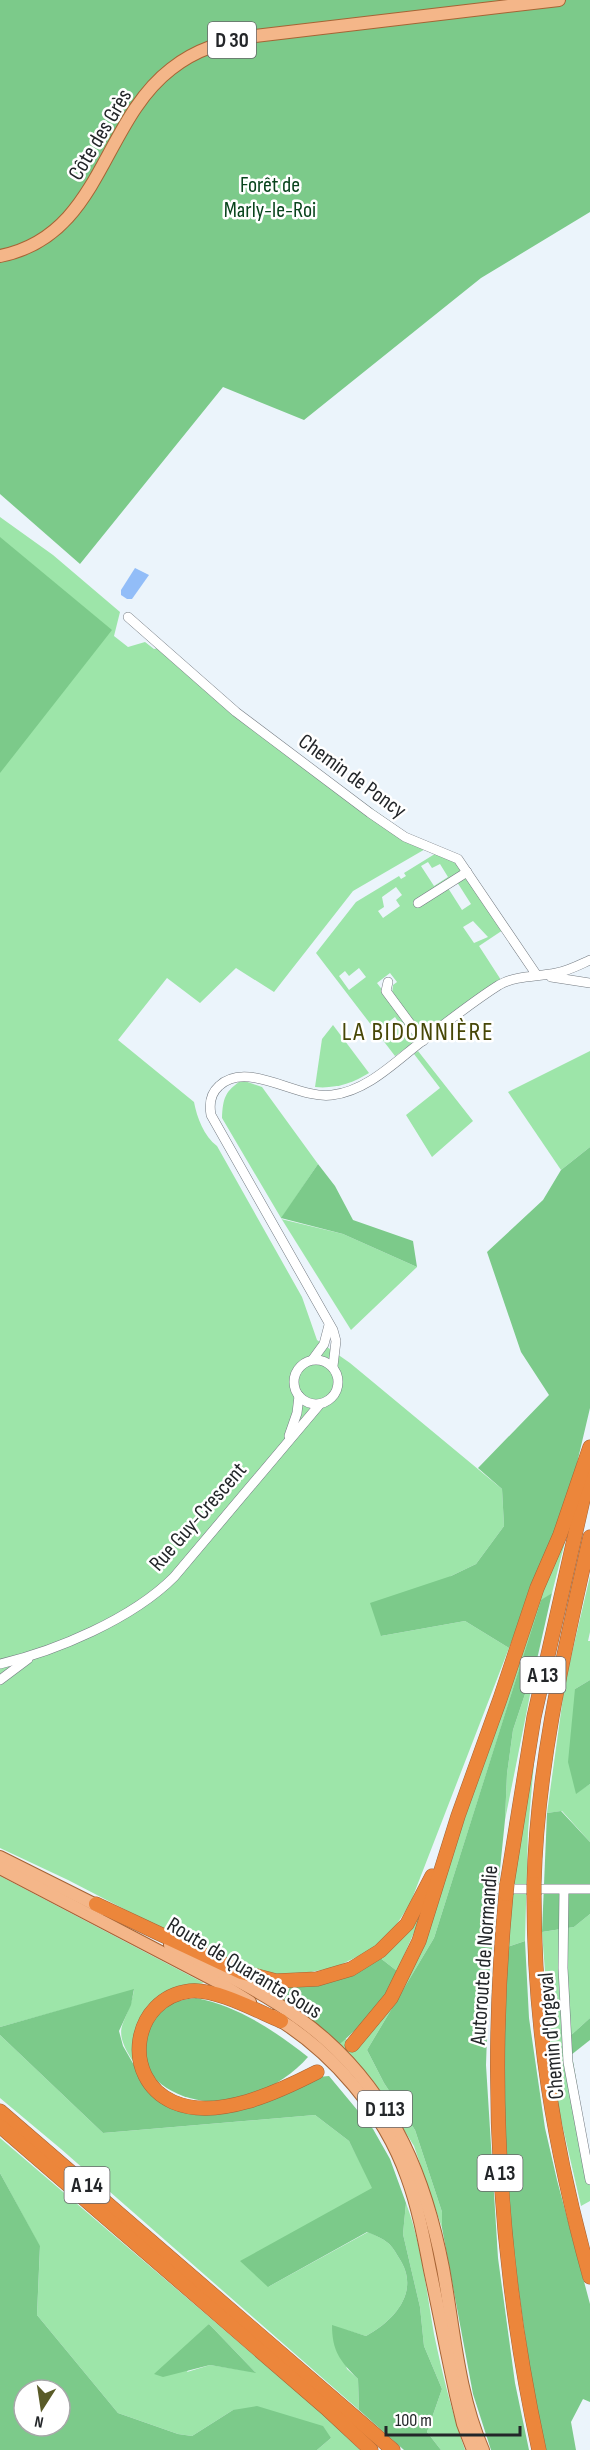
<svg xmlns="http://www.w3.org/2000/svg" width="590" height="2450" viewBox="0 0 590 2450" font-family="'Sofia Sans Condensed',sans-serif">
<rect width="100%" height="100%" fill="#ebf4fb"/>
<g fill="#9de5a9" fill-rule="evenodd">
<path d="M0,517L53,555L120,612L114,636L128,647L145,642L154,649L158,648L205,689L427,848L353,891L274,992L236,968L200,1003L167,978L118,1040L194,1102C197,1118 204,1136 217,1146L302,1297L317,1340L350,1363L502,1489L504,1526L476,1564L451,1576L381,1636L465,1621L509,1648L410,1904L389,1936L375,1948L336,1967L311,1972L276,1975L232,1965L68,1880L0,1848Z"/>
<path d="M438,852L458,862L464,872L419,899H415L414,906L421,907L422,904L448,888L462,910L471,904L457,882L466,876L503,930L479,946L501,980L423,1035L392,994L393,985L397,982L390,973L377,983L414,1032L413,1037L416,1041L395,1056L316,953L356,902L399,876L401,879L406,876L404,873ZM428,862L432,868L440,864L448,877L434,886L421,866ZM396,887L402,895L396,900L400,906L383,918L378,911L384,907L382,897ZM473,921L488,937L474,943L463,927ZM359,968L366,977L349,990L339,976L345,971L349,976ZM395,1017L401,1026L393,1032L395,1035L388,1041L379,1029Z"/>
<path d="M333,1025L369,1073C353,1083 335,1089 315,1087L322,1039Z"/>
<path d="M418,1051L473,1121L432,1157L406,1115L440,1088L414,1054Z"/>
<path d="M590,1051V1147L561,1170L508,1092Z"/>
<path d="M242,1080L262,1087L318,1164L281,1219L343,1234L417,1267L351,1330L281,1218L222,1118C223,1098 225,1091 242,1080Z"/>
<path d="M567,1534L552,1593L541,1601L434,1938L367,2050L384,2083L415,2130L442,2212V2228L414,2146L374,2082L340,2044L345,2038L354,2047L373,2027L449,1865L540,1593Z"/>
<path d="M590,1576V1632L588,1641H590V1680L575,1689L576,1793L590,1784V1842L562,1811L547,1813L565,1683Z"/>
<path d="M538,1655L505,1820L507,1774L513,1730Z"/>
<path d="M537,1729L528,1831L525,1941L507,1947L515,1861Z"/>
<path d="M0,1876L204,1983C152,1993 132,2007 134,2063C109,2025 127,2028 134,1990L0,2027Z"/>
<path d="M419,1912H423L397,1971L379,1957Z"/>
<path d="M590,1914V2018L569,2037L590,2162V2201L581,2206L554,2089L542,1932L574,1927Z"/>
<path d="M0,2035L103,2133L315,2115L349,2141L373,2188L268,2287L368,2232C374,2235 382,2238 388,2243C392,2246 396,2253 399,2258C421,2291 395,2320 366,2336L332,2326L347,2369L358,2379L359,2410L61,2149L0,2098Z"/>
<path d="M0,2138L325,2416L360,2450H317L331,2438L233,2410L192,2436L178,2434L118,2413L37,2315L40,2247L0,2173ZM209,2324L255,2372L210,2365L187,2372Z"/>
<path d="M406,2203C422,2246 426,2289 434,2334C442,2373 452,2412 465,2450H441L427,2432L442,2389L424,2346L420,2307L403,2234Z"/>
</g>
<g fill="#7cca8a" fill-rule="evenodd">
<path d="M0,0H590V212L481,278L304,420L223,387L80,564L0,494Z"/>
<path d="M0,537L112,630L0,773Z"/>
<path d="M590,1147V1408L574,1476L561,1518L509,1648L465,1621L381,1636L370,1603L451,1576L476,1564L504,1526L502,1489L478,1468L549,1395L521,1352L487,1252L543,1200L561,1170Z"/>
<path d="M318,1164L335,1186L353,1220L413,1241L417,1267L343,1234L281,1218Z"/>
<path d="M552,1593L538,1655L513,1730L507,1774L505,1820L489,1977L486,2065L498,2258L515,2383L529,2450H491L473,2394L442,2228V2212L415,2130L384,2083L367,2050L434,1938L541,1600Z"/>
<path d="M590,1680V1784L576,1794L568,1762L575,1689Z"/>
<path d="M561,1811L590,1842V1914L574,1927L542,1932L547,1813Z"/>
<path d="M525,1941L529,2018L545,2128L557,2180L590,2304V2402L583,2399L571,2422L576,2450H545L531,2377L506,2200L503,2058L507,1947Z"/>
<path d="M379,1957L397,1971L385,1998L364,2022L340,2044L282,2002L290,1987L327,1982Z"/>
<path d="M134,1989L131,2005L119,2031L123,2046L142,2079L203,2113L318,2077L329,2076L373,2129L390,2159L406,2203L403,2234L420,2307L424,2346L442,2389L427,2432L441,2450H404L359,2410L358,2379C340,2361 332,2351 332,2325L366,2336C395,2320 421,2291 399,2258C396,2253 392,2246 388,2243C382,2238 374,2235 367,2232L268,2287L240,2261L372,2188L349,2141L315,2115L103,2133L0,2035V2027Z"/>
<path d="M196,1998C238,2006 275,2031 308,2057C287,2081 256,2097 224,2101C183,2106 125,2077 149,2028C161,2005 170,2001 196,1998Z"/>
<path d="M590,2018V2040L571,2055L569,2037Z"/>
<path d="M0,2173L40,2246L37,2315L118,2413L178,2434L192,2436L233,2410L257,2406L323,2426L331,2438L317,2450H0ZM24,2390H60V2426H24Z"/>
<path d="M209,2324L256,2373L210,2365L163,2377L154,2374Z"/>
</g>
<path fill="#92bdf8" d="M135,568L149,575L132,599H127L121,595V590Z"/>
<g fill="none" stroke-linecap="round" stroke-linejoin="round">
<g stroke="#747b82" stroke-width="10">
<g id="minor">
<path d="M128,617L236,712L370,813L405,837L458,859L536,974"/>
<path d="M418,903L467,872"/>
<path d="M551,977L590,983"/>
<path d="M388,982L386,991L423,1041"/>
<path d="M313,1359L324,1344L329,1325"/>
<circle cx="316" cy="1382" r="22"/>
<path d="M333,1366L336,1341L333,1330L211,1115C209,1104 210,1094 219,1086C247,1059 298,1100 332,1095C367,1091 395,1062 421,1042C446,1023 472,1002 499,985C517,975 537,977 556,973C568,971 579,965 590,960"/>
<path d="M289,1436L297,1413L299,1396"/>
<path d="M0,1664C56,1651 132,1619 174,1577L320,1404"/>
<path d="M0,1680L28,1659"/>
<path d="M494,1889H590"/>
<path d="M564,1890L563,1968L568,2062L590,2180"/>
</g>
</g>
<g stroke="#a66435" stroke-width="14">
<g id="major">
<path d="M0,256C101,236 101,123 171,69C196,49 224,41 255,36L559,0"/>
<path d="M0,1857L104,1909"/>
<path d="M0,1868L218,1982L250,2002"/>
<path d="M170,1945C222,1973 280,1999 325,2039C394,2100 426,2180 443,2268C454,2329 458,2393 483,2450"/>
<path d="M273,2016C332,2051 384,2112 407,2177C418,2207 424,2239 430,2270C439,2312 447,2354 456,2395L463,2424L473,2450"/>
</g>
</g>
<g stroke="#a66435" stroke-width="15">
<g id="highway">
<path d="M507,1884L534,1717L589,1473"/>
<path d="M534,1884C537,1765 564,1652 590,1537"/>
<path d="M506,1894C488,2080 499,2267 539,2450"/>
<path d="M534,1895C534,2029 554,2148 590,2277"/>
<path d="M96,1904L241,1972L276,1981L317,1979L351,1969L380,1951L407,1924L432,1876"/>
<path d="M281,2021C257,2011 215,1988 190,1991C132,1998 120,2078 173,2102C217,2121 278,2092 317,2072"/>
<path d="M352,2045L391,1998L419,1941L458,1816L500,1699L537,1588L560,1535L590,1447"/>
<path d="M0,2111L393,2450"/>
<path d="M0,2126L326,2408L371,2450"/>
</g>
</g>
<use href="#minor" stroke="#fff" stroke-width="9"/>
<use href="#major" stroke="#f4b689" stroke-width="12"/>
<use href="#highway" stroke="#ec863b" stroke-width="14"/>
<g stroke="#a66435" stroke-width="15" stroke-linecap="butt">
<g id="highway-bridge">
<path d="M506,1894L507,1884"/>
<path d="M534,1895V1884"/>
</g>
</g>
<use href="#highway-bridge" stroke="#ec863b" stroke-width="14"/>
</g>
<g text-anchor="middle" stroke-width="5" stroke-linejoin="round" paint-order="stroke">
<g fill="#fff" stroke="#656769" stroke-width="1.5">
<rect x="208" y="22" width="48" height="36" rx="4.5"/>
<rect x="520.5" y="1657" width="45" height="36" rx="4.5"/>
<rect x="358" y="2091" width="54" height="36" rx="4.5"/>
<rect x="477.5" y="2155" width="45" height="36" rx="4.5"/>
<rect x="64.5" y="2167" width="45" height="36" rx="4.5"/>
</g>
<g font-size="21" font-weight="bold" fill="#232629">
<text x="232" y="47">D 30</text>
<text x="543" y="1682">A 13</text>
<text x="385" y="2116">D 113</text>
<text x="500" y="2180">A 13</text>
<text x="87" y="2192">A 14</text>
</g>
<g font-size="22" fill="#232629" stroke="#fff">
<text transform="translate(99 134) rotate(-59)" y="8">Côte des Grès</text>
<text transform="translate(353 775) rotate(36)" y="8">Chemin de Poncy</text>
<text transform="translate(197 1516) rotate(-49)" y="8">Rue Guy-Crescent</text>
<text transform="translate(483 1955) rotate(-86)" y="8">Autoroute de Normandie</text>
<text transform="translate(245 1967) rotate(31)" y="8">Route de Quarante Sous</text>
<text transform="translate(550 2036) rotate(-95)" y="8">Chemin d'Orgeval</text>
</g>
<g font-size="22" fill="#08441c" stroke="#fff">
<text x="270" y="192">Forêt de<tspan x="270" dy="25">Marly-le-Roi</tspan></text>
</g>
<g font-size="26" letter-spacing="1.5" fill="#474707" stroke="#fff">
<text x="418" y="1040">LA BIDONNIÈRE</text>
</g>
</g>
<g transform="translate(42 2408) rotate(192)"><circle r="28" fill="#ffffff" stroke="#a7a8a9" stroke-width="1.5"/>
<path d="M0-4.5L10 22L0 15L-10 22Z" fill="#5a5b28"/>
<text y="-9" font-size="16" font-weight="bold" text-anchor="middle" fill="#232629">N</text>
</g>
<path d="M386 2426v9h134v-9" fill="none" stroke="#232629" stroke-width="3"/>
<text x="395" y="2426" font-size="18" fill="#232629" stroke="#ffffff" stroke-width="4.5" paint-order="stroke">100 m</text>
</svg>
